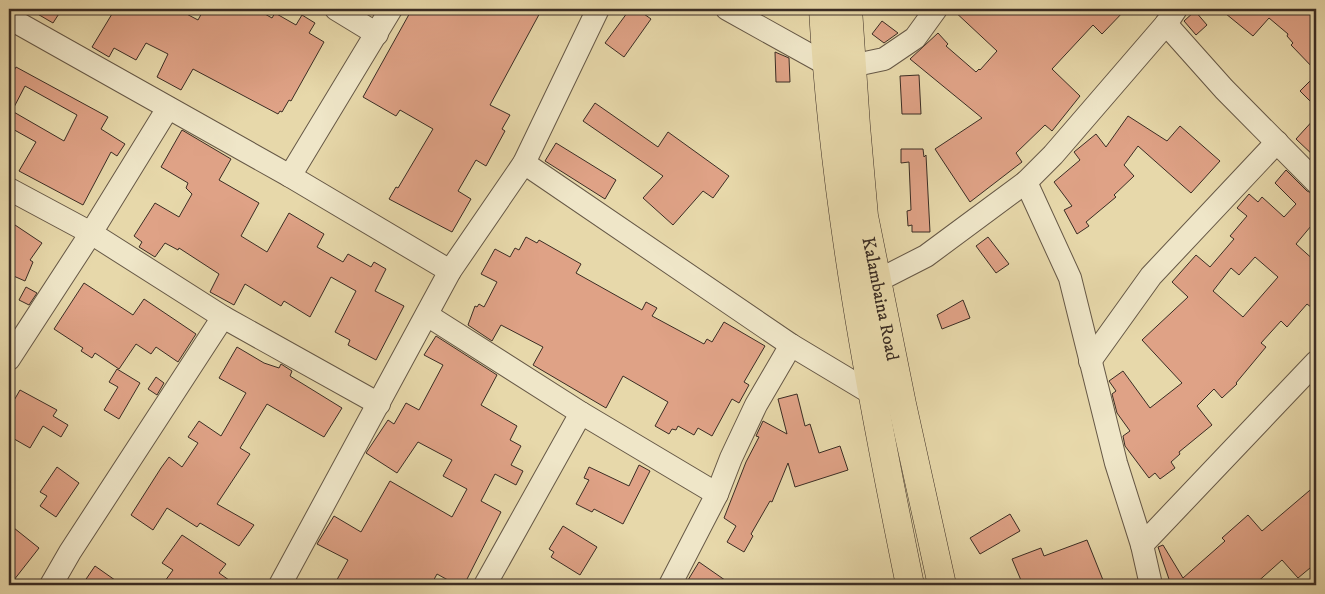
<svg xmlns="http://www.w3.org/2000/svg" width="1325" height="594" viewBox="0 0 1325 594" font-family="'IM FELL DW Pica',serif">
<rect width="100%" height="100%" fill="#e7d8aa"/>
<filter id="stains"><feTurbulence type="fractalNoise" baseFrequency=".004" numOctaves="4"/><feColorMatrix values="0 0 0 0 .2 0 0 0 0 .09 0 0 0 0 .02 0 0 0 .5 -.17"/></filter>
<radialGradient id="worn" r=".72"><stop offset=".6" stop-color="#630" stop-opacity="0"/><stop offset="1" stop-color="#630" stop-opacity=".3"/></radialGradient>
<g fill="#dfa286" stroke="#3b2d24" fill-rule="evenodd">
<path d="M29,9H62L53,23Z"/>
<path d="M115,9H177L198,20L204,9H256L272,18L275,13L296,25L302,15L315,23L309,33L324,42L291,101L289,100L282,112L280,111L278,114L193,69L181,90L157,77L168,54L146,43L136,60L114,48L109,57L92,47Z"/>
<path d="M412,9H542L490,105L510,115L502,129L505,131L486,166L476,160L458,191L471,199L452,232L389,199L396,187L398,188L433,129L400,110L396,116L363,97Z"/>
<path d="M630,9H637L651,19L624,57L605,43Z"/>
<path d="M952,9H1126L1102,34L1093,25L1052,69L1080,96L1052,131L1045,125L1016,153L1022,162L970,202L935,149L982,118L910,59L938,33L948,44L946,46L976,72L979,69L980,70L997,51Z"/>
<path d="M1220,9H1316V71L1291,45L1293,43L1287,36L1288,34L1269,18L1253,36Z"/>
<path d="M1195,11L1207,25L1196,35L1184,21Z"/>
<path d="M882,21L898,33L884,43L872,34Z"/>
<path d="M775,52L789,58L790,82H776Z"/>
<path d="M16,67L108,117L101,129L125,144L117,156L111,152L83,205L19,171L36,142L9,127V80ZM25,86L77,115L64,141L12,111Z"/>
<path d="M919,75L921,114H902L900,76Z"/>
<path d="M1316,75V107L1300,91Z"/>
<path d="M595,103L658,147L668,132L729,176L713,198L703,191L673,225L643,198L663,176L583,121Z"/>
<path d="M1128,116L1167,141L1180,126L1220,161L1191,193L1138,146L1124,165L1134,176L1114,195L1116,197L1086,222L1089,226L1077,234L1064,210L1072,206L1054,182L1080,160L1074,152L1096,134L1106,147Z"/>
<path d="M1316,117V158L1296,139Z"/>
<path d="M182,130L231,159L219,180L259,203L241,236L267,252L289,213L324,234L317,247L343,262L348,254L371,267L374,262L386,269L375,291L404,306L376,360L348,345L350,340L335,332L356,291L331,277L310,317L284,301L281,306L245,284L234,305L210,292L219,274L179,248L178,250L165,243L155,257L139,247L142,242L134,236L155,203L179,217L192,194L186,188L188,183L161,167Z"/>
<path d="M556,143L616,180L605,199L545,161Z"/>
<path d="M901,149H923L924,157L926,155L930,232H912V225L908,226L907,211L911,210L909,162L901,163Z"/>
<path d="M1286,170L1307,191L1316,195V220L1296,244L1316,262V311L1307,304L1287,327L1281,321L1261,343L1266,347L1236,383L1237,384L1222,398L1214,389L1197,406L1212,425L1179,452L1180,454L1171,462L1175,468L1160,479L1155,473L1149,478L1125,446L1123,436L1130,431L1117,413L1112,394L1116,391L1109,381L1123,371L1150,408L1182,383L1142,340L1188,297L1172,282L1196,255L1210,267L1234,239L1230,236L1247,216L1237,208L1249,194L1258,202L1262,197L1284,217L1296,204L1275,183ZM1255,257L1278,277L1243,317L1213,291L1231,268L1239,275Z"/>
<path d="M9,221L42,243L30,260L33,262L25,281L9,274Z"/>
<path d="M526,237L537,243L539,240L581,264L576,273L642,310L646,302L657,308L652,316L704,344L707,339L712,342L724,322L765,346L744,382L749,385L739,403L732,399L712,436L698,428L694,435L678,426L676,430L672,429L669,434L655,426L668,402L623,376L606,408L533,365L543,347L501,325L492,341L468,325L475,306L477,307L479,304L484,307L497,282L481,274L495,249L510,257L515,248L519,250Z"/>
<path d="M988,237L1009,264L996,273L976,246Z"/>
<path d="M84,283L133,315L144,299L196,334L178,362L156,347L151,354L136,344L119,369L95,353L92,358L81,351L83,348L54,329Z"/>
<path d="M26,287L37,293L29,305L19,300Z"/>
<path d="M963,300L970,318L942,329L937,315Z"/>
<path d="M436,336L497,375L481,405L517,426L510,440L521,446L511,465L523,471L516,485L495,474L481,501L501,512L464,585H457L437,574L431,585H334L348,560L317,544L334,516L361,532L390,481L452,517L467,489L443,476L452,460L418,442L397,473L366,453L388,420L394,424L406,403L419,410L443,365L424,355Z"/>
<path d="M237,347L264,363L279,368L281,364L292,371L290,376L342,408L324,437L267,404L240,448L250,454L217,504L254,525L239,546L200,523L197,527L167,508L153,530L131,515L161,468L169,457L182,467L198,443L188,437L199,421L221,436L246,393L219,378Z"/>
<path d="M117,369L140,383L119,419L104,410L118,387L109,382Z"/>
<path d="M156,377L164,383L157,395L148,389Z"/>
<path d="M20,390L57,410L53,416L68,425L61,437L43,426L30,448L9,436V409Z"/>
<path d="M797,394L805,426L810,424L819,453L840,446L848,470L795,487L788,463L772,502L770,501L751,534L753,536L744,552L727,542L736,526L724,518L746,462L759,437L756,436L763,421L787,434L778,399Z"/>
<path d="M639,465L650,471L623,524L594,509L592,512L576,504L589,480L584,478L589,467L629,486Z"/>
<path d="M57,467L79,483L56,517L40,506L47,496L40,492Z"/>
<path d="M1316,485V563L1298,578L1282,560L1254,585H1171L1158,547L1163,545L1183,578L1225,541L1222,538L1248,515L1262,531Z"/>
<path d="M1010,514L1020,531L980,554L970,538Z"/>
<path d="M9,524L39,548L10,585H9Z"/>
<path d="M563,526L597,547L580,575L551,557L554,552L549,549Z"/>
<path d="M182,535L226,564L219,573L236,585H162L173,570L162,563Z"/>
<path d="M1087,540L1105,585H1023L1012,559L1041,548L1044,556Z"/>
<path d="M699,562L732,585H685Z"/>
<path d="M95,566L122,585H82Z"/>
</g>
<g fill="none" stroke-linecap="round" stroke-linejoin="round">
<g stroke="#665846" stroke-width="24">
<g id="minor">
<path d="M336,9L377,34"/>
<path d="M727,9L826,64"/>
<path d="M9,18L290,176L450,271"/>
<path d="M1166,24L1224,89L1316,182"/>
<path d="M851,66L884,59L915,38L936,9"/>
<path d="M524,163L791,345L871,393"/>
<path d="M290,176L391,9"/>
<path d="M1026,182L1070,278L1116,463L1142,545L1151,585"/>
<path d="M9,189L91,233L223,317L379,404"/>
<path d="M877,281L926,256L1026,182L1053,155L1166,24L1176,9"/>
<path d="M427,315L581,413L485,585"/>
<path d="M9,359L91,233L168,108"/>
<path d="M1090,361L1151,276L1277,142"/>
<path d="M581,413L717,494"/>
<path d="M1142,545L1316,362"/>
<path d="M51,585L70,552L223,317"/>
<path d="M280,585L450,271L524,163L598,9"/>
<path d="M670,585L717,494L731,458L756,405L791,345"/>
</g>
</g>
<g stroke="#3b2d24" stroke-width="29">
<g id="major">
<path d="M823,9C834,203 871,395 910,585"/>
<path id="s1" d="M848,9L856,126L864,216L902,404L942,585"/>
</g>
</g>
<use href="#minor" stroke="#efe6c8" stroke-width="22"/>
<use href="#major" stroke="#e7d8aa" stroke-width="28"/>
</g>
<g text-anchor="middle" stroke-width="4" stroke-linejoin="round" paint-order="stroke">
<g font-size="18" fill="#3b2d24" stroke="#efe6c8">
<text dy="6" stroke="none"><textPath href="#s1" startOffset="292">Kalambaina Road</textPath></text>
</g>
</g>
<rect width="1325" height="594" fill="none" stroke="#e7d8aa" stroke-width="30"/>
<rect x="10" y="10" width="1305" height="574" fill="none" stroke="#3b2d24" stroke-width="2.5"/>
<rect x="15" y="15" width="1295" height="564" fill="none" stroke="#3b2d24"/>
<rect width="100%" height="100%" filter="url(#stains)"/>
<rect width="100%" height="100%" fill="url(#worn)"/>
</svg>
